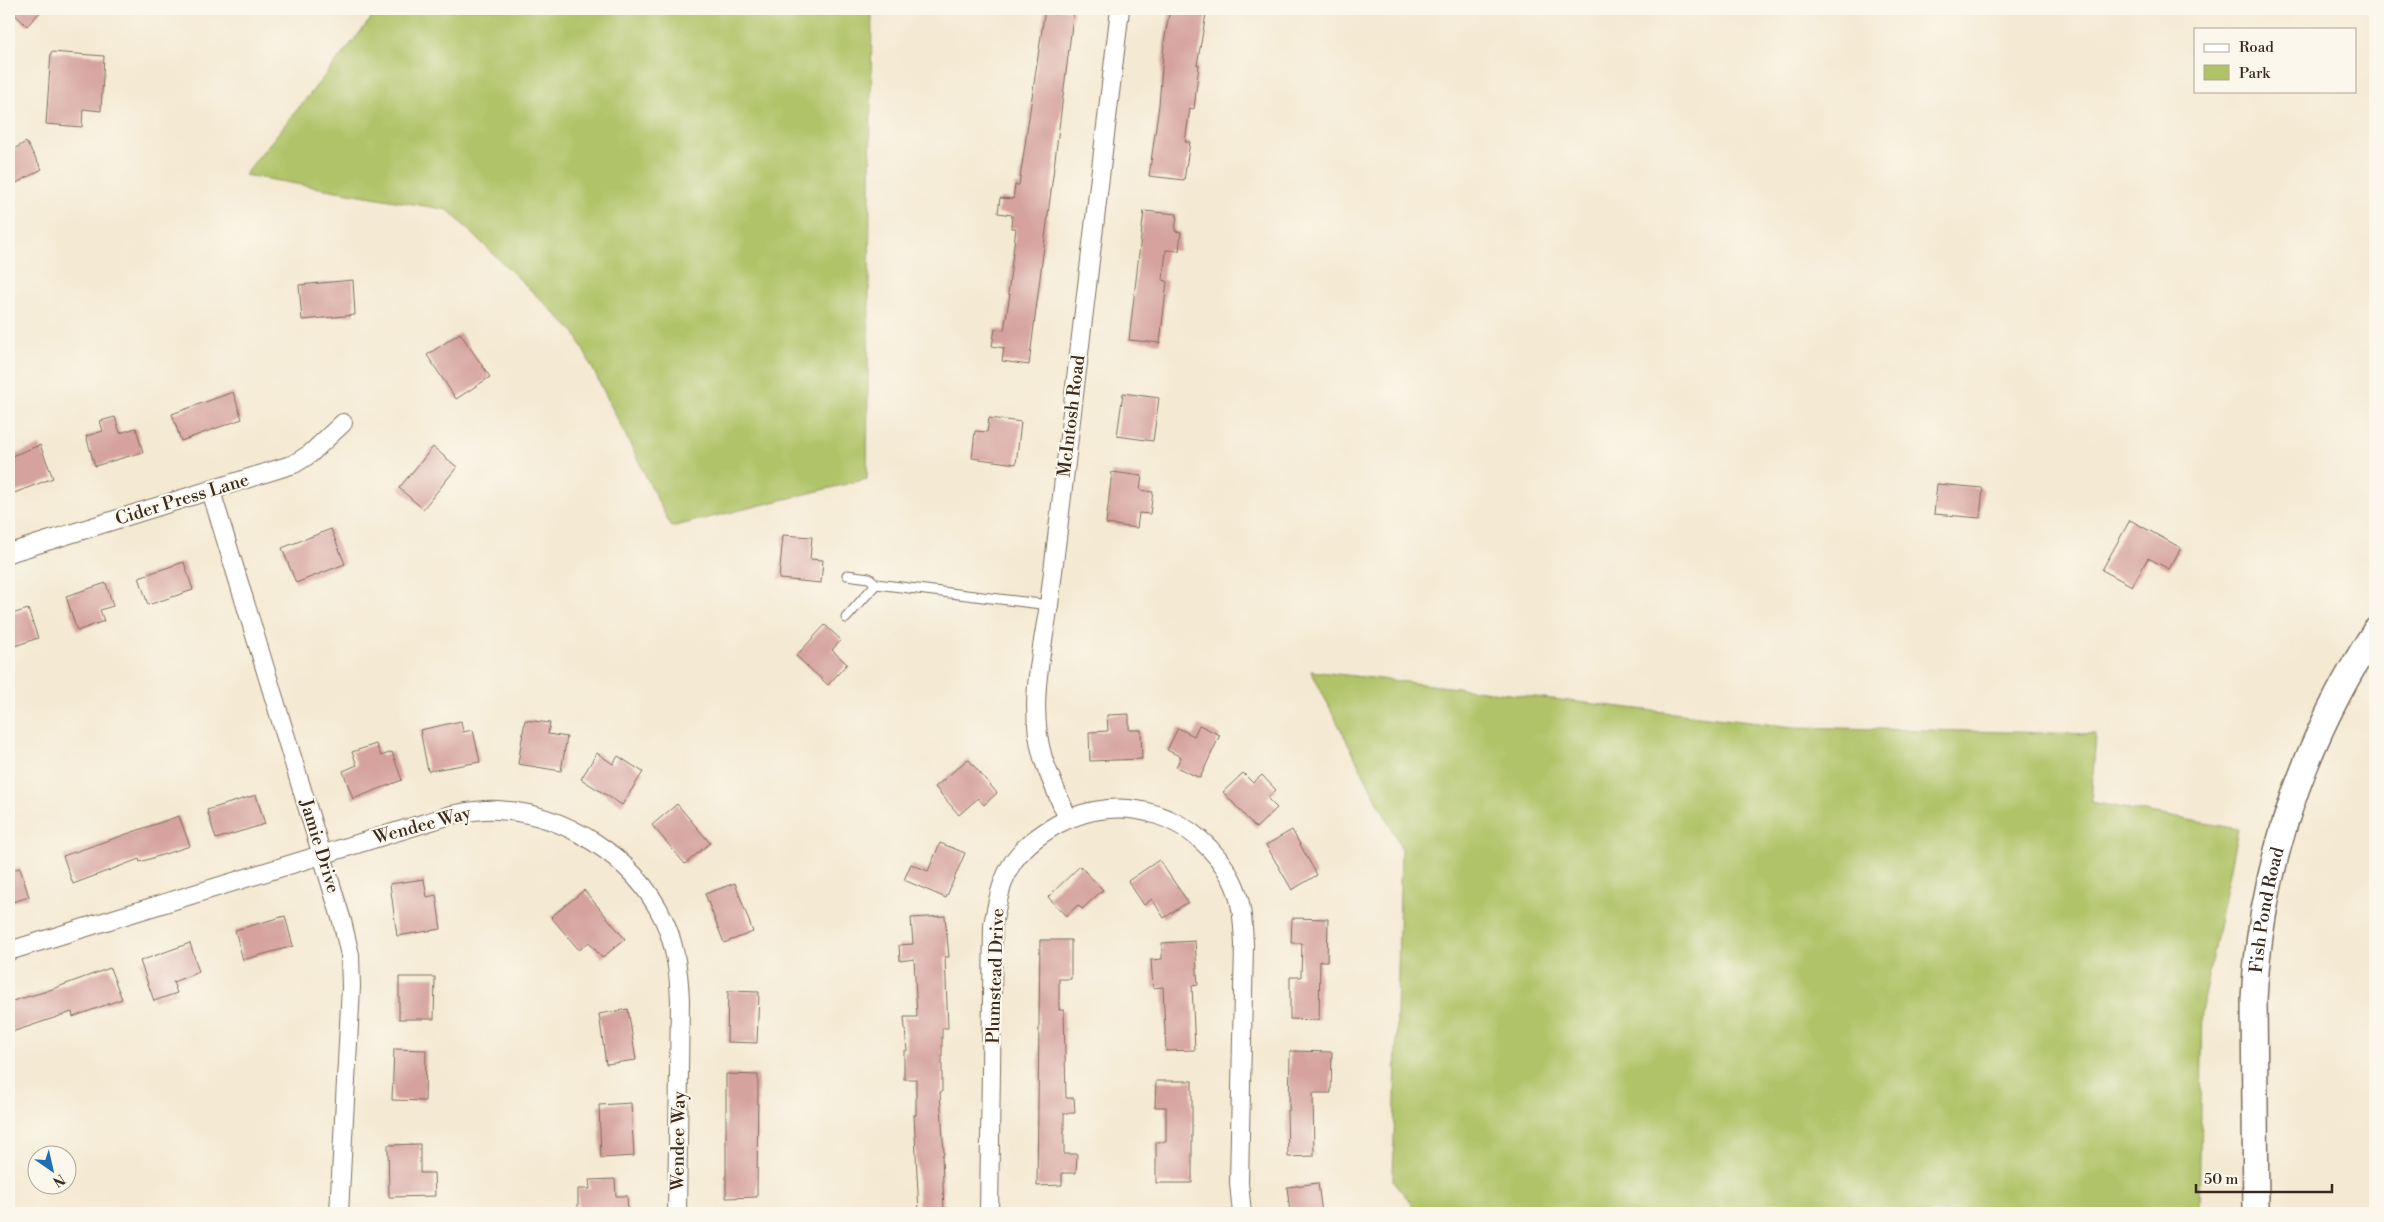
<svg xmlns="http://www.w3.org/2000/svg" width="2384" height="1222" viewBox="0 0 2384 1222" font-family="'Libre Bodoni',serif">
<rect width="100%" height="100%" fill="#fbf7ec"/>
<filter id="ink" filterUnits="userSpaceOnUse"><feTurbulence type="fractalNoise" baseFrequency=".02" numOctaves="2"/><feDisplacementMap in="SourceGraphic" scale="10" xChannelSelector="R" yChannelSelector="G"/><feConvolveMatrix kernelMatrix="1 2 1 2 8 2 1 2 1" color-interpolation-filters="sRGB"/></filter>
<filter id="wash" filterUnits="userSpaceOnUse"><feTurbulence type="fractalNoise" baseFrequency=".0096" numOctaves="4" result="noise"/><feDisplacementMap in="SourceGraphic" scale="20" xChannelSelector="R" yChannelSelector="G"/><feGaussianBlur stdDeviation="1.12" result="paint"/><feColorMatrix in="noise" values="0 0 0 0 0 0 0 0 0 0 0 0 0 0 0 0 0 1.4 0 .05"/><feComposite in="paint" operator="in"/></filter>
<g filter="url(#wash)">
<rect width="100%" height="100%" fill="#f4e9d2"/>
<g fill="#b0c367" stroke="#767642">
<path d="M379,9H872L867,479L671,527L575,333L448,210L244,175Z"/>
<path d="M1311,671L1793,727L2096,734L2091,802L2238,829L2203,1001L2199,1213H1419L1393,1181L1401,847Z"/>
</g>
<g id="blocks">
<g fill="#d5a29d">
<path d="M9,9H43L27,26Z"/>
<path d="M1045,9H1074L1029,365L1002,361L1004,348L992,346L995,329L1004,330L1010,294H1008L1016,228H1011L1012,215L998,213L1000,198L1013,199L1015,185H1019Z"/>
<path d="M1170,9H1207L1197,65H1199L1194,109L1190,108L1185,142H1190L1184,180L1149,176L1159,105L1164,42Z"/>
<path d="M51,52L104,56L101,111L83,109L82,127L46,124Z"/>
<path d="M26,142L42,169L9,187V152Z"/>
<path d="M1144,211L1177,214L1175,231L1181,232L1179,251L1166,250L1163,280L1167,281L1160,343L1129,340Z"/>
<path d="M353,280L355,315L302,320L299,285Z"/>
<path d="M460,333L490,377L456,399L427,355Z"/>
<path d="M233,392L242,419L181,441L172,414Z"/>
<path d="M1123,393L1159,398L1153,441L1117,436Z"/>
<path d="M115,417L120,433L136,428L143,452L95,466L86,436L103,431L100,421Z"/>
<path d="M989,418L1021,422L1016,464L972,458L975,431L987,432Z"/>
<path d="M40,445L53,478L9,495V457Z"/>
<path d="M433,447L457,467L423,509L399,488Z"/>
<path d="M1112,472L1142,476L1140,490L1153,492L1150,514L1139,513L1137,528L1106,524Z"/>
<path d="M1937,484L1983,488L1980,518L1934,514Z"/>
<path d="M2130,520L2181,548L2169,569L2148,558L2132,586L2102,570Z"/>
<path d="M331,529L345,564L296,583L282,548Z"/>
<path d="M783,535L812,537L810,559L823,560L821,583L779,579Z"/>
<path d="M184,562L193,590L148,605L139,577Z"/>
<path d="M106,583L113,606L100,610L104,621L77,631L66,596Z"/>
<path d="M28,609L38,638L9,648V615Z"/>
<path d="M825,625L841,640L832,650L847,664L828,685L796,656Z"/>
<path d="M1129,714V730H1141L1142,759L1090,761L1089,732L1108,731L1107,715Z"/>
<path d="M525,720L550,723L548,734L567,737L561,771L518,764Z"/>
<path d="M461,721L463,732L473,730L480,762L428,771L420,730Z"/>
<path d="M1199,725L1220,735L1200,778L1176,767L1181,757L1167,750L1178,728L1194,736Z"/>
<path d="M376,744L381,756L392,752L402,780L353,799L343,771L357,765L352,752Z"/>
<path d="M597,753L613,764L618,756L643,772L622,805L581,779Z"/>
<path d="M968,759L997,793L984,805L978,798L959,815L935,787Z"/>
<path d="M1243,773L1253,783L1262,775L1276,790L1267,798L1277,808L1256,828L1223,792Z"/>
<path d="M256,795L265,824L216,839L207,810Z"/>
<path d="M677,804L710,843L685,864L652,825Z"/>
<path d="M179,816L190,846L140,862L139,859L73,884L63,856Z"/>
<path d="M1292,830L1317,875L1292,890L1266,845Z"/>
<path d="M940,843L965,853L946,898L904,880L911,864L928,871Z"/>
<path d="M1159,860L1188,902L1164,918L1152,899L1144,905L1128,881Z"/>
<path d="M1080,866L1103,890L1082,909L1078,905L1066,916L1048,897Z"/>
<path d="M20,868L29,897L9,903V871Z"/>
<path d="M424,879L427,897L436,895L441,929L397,936L390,884Z"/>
<path d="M735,883L753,932L724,943L705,894Z"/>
<path d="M584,890L625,939L602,958L589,942L579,950L551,917Z"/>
<path d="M285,916L293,946L243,960L235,930Z"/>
<path d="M945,916L949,957H945L948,1028H942V1092H940L944,1154L942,1155L944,1213H919L914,1115H916V1079H904V1051H907L904,1017H917L914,959L900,961L899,945L913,944L911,918Z"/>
<path d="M1292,918L1328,919L1327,961H1320L1319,1020L1290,1019V977H1301L1302,943H1291Z"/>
<path d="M1040,940H1071V979H1059V1010H1064L1066,1098H1074L1075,1113H1064V1154H1077L1076,1173H1062V1185L1037,1186Z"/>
<path d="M1195,941L1198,985L1192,986L1195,1050L1166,1051L1163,987L1153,988L1151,960L1162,959V943Z"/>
<path d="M190,943L199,972L173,982L177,993L154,1001L140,961Z"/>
<path d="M110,968L122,999L73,1017L72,1012L9,1033V1002L44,992Z"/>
<path d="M399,977H435L434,1019H399Z"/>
<path d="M728,991L759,992L757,1043L727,1042Z"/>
<path d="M628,1009L636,1060L606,1064L599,1014Z"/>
<path d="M394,1049L426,1050L425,1101L392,1100Z"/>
<path d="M1290,1051L1332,1052L1331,1093H1313L1314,1156L1288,1157L1287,1111H1289Z"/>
<path d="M726,1074L758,1075L757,1197L726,1198Z"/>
<path d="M1156,1081H1192V1183H1156V1142H1166V1107H1155Z"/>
<path d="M631,1103L634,1156L601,1158L599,1105Z"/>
<path d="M420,1144V1173H434L435,1196L389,1197L388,1145Z"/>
<path d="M615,1179L616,1196H627L628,1213H578V1189H590L589,1180Z"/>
<path d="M1318,1183L1322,1213H1290L1287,1187Z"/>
</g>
</g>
</g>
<g filter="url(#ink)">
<use href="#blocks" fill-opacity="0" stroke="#7c6d5d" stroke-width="1"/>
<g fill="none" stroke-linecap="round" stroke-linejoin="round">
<g stroke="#7c6d5d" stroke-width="11">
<g id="lane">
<path d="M847,575L869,578L876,584"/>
<path d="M846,618L876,584L1049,605"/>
</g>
</g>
<g stroke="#7c6d5d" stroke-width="20">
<g id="street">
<path d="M211,491L342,921L350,955L351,987L339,1213"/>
<path d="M9,553L294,464L310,454L343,423"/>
<path d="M1068,819C1060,799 1050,779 1043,758C1028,708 1041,655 1049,605L1120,9"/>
<path d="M9,951L451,815C467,812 481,809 497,810C564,813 634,857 663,918C675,943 679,972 680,1000L677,1213"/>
<path d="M989,1213L993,925C997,905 1000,885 1010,867C1020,849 1040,834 1058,824C1123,789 1199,816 1232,880C1242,899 1243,923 1244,944L1239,1183L1242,1213"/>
</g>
</g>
<g stroke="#7c6d5d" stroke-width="28">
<g id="secondary">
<path id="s1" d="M2256,1213L2254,999C2261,866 2303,743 2375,631"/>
</g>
</g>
<use href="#lane" stroke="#fff" stroke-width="9"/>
<use href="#street" stroke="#fff" stroke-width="18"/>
<use href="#secondary" stroke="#fff" stroke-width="25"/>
</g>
</g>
<g text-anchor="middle" stroke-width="4.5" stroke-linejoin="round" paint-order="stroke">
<g font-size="18" fill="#3b2a1e" stroke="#fbf7ec">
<text transform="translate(1071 416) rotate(-83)" y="6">McIntosh Road</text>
<text transform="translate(182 499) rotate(-17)" y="6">Cider Press Lane</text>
<text transform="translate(422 825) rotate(-15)" y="6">Wendee Way</text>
<text transform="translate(320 846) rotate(73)" y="6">Jamie Drive</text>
<text dy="6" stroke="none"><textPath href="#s1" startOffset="304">Fish Pond Road</textPath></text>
<text transform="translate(995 976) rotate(-88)" y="6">Plumstead Drive</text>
<text transform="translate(678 1141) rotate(-89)" y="6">Wendee Way</text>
</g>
</g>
<rect width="2384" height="1222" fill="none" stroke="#fbf7ec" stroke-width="30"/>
<rect x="2194" y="28" width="162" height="65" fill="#fbf7ec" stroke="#aea59a"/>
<rect x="2204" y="44" width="25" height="8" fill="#ffffff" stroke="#aea59a"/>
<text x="2239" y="52" font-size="15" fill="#3b2a1e">Road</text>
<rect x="2204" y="65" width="25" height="15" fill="#b0c367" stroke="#aea59a"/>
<text x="2239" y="78" font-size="15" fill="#3b2a1e">Park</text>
<g transform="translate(52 1170) rotate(146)"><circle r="24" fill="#fbf7ec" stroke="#aea59a"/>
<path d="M0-4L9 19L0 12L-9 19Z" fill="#1f6fb2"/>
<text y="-8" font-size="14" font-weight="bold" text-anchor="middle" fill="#3b2a1e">N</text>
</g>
<path d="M2196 1184v8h136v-8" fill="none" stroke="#3b2a1e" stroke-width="2.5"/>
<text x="2204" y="1184" font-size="15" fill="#3b2a1e" stroke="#fbf7ec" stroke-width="4" paint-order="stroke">50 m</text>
</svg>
